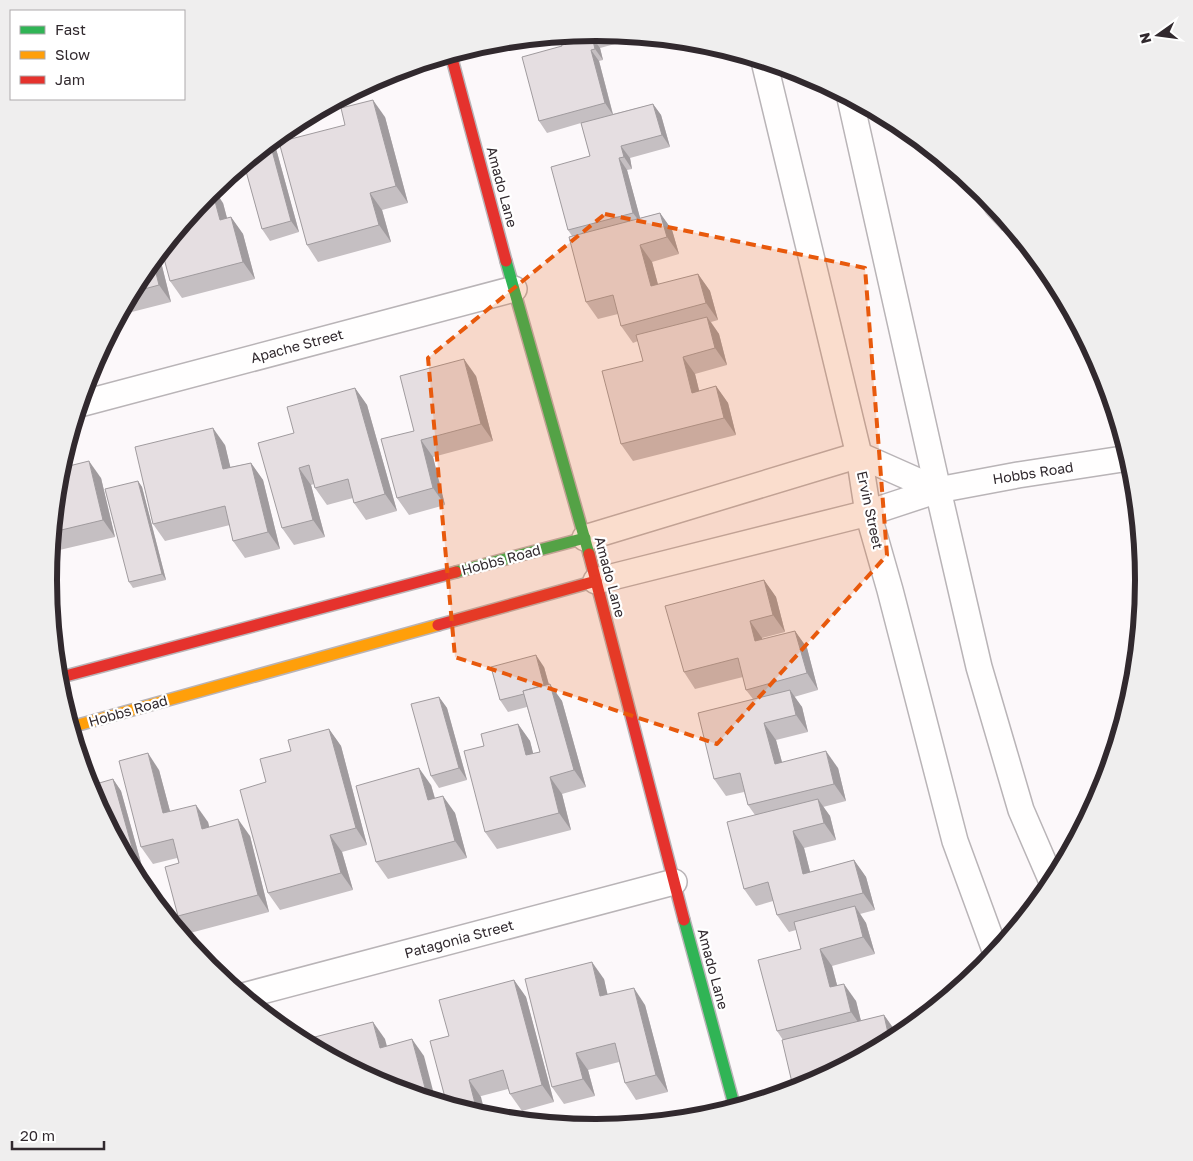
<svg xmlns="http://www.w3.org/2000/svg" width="1193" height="1161" viewBox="0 0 1193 1161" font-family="'Golos Text',sans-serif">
<rect width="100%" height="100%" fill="#fcf8fa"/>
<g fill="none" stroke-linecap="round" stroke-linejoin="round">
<g stroke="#b9b4b7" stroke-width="28">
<g id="street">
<path d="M764,61L859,455L868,513L890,590L955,841L996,953"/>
<path d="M850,98L938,490L979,667L1021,810L1053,884"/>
<path d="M80,404L514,289"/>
<path d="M585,538L859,455L938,490"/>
<path d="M596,581L868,513L938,490L1018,475L1129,458"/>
<path d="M243,996L674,882"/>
</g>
</g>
<g stroke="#b9b4b7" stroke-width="14">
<g id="fast">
<path d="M506,261L589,554"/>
<path d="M456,572L585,538"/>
<path d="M684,920L735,1108"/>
</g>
</g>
<g stroke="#b9b4b7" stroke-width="14">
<path id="slow" d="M71,727L438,625"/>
</g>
<g stroke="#b9b4b7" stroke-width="14">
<g id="jam">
<path d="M451,55L506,261"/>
<path d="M589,554L684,920"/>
<path d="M438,625L596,581"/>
<path d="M58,678L456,572"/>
</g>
</g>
<use href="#street" stroke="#fffefe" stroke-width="25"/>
<use href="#fast" stroke="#30b455" stroke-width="11"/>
<use href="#slow" stroke="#ff9f0a" stroke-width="11"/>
<use href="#jam" stroke="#e5322d" stroke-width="11"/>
</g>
<g fill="#c5bfc2">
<path d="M597,32L641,37L600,48L603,60L599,61L613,114L653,104L661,115L670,147L630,158L632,169L627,170L640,218L660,213L672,230L679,254L652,262L658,285L698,274L710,291L718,320L711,322L719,334L727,365L695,374L699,391L716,386L728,403L736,435L633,461L621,444L643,361L638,341L633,343L621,326L618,314L598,319L586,302L572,236L568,230L590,156L581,123L547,133L539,121L562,46Z"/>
<path d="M385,117L408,203L382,210L391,242L318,262L307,245Z"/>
<path d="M272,141L275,145L299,232L270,241L262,229L244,164Z"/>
<path d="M986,195L1010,224L1002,231L986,214L978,202Z"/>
<path d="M223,203L227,218L231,217L243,234L255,279L182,298L170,281Z"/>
<path d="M159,254L171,302L120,315L141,276Z"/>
<path d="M476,376L493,441L433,457L445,505L409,515L397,498L414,431Z"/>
<path d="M355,388L367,405L397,511L366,520L354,503L353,498L327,505L315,488L314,484L311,485L325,537L294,545L282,528L294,433Z"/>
<path d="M225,445L230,467L251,463L263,480L280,549L245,558L233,541L230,525L165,541L153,524Z"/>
<path d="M59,473L101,478L115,537L51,552Z"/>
<path d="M138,481L142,487L166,580L133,588L129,582Z"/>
<path d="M764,580L776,597L785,632L762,638V640L795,631L807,648L818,690L794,697L802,707L808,732L776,740L782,762L838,768L846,801L823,807L830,816L836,840L804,848L810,872L854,860L866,877L875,910L860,914L866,923L875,954L832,966L837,985L856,1001L861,1021L884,1015L896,1032L897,1038L806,1087L783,1040L777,1031L801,949L796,930L789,932L777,915L773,901L756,906L744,889L755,815L748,805L744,792L726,796L714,779L753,699L746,690L743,677L695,689L684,672Z"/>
<path d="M544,667L549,684L562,701L586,787L562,794L571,830L497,849L485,832L484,746L518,724L530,741L533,754L540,752L527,707L508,712L500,700Z"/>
<path d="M439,697L447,708L467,780L439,788L431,776Z"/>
<path d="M329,729L341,746L367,845L342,852L353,890L280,910L268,893L291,751Z"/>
<path d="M159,770L170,811L208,822L209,827L250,836L269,912L190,933L178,916L179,863L177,858L153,864L141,847Z"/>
<path d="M113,779L121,791L145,877L138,879L90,790Z"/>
<path d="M431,785L435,798L455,813L467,858L388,879L376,862Z"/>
<path d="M604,979L607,994L645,1005L668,1092L636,1100L625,1083L619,1062L588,1070L595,1096L564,1104L552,1087Z"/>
<path d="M514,980L526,997L554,1102L522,1111L510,1094L508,1089L447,1105L449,1036Z"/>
</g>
<g fill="#a09b9e">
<path d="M592,37L600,48L603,60L595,49Z"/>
<path d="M591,50L599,61L613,115L605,103Z"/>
<path d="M373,100L385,117L408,203L396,186Z"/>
<path d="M653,104L661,115L670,147L662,135Z"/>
<path d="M272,141L275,145L299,232L291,221L270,143Z"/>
<path d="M621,146L630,158L632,169L624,157Z"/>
<path d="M619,158L627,170L642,225L633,213Z"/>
<path d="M214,189L223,203L232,237L220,220L212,190Z"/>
<path d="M370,193L382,210L391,242L379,225Z"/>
<path d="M660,213L672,230L679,254L667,237Z"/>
<path d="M231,217L243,234L255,279L243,262Z"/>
<path d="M640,245L652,262L663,303L651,286Z"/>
<path d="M159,254L171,302L159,285L153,261Z"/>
<path d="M698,274L710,291L718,320L706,303Z"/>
<path d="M707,317L719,334L727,365L715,348Z"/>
<path d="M683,357L695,374L704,410L692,393Z"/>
<path d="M464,359L476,376L493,441L481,424Z"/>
<path d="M716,386L728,403L736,435L724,418Z"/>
<path d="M355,388L367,405L397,511L385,494Z"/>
<path d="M213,428L225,445L235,486L223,469Z"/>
<path d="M421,440L433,457L445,505L433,488Z"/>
<path d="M89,461L101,478L115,537L103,520Z"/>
<path d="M251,463L263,480L280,549L268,532Z"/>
<path d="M299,468L311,485L325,537L313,520Z"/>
<path d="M138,481L142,487L166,580L162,574Z"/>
<path d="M764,580L776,597L785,632L773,615Z"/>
<path d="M750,621L762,638L767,659L755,641Z"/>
<path d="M795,631L807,648L818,690L807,673Z"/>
<path d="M536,655L544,667L553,700L545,688Z"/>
<path d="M550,684L562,701L586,787L574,770Z"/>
<path d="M790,690L802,707L808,732L796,715Z"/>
<path d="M439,697L447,708L467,780L459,768Z"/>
<path d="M764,723L776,740L787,781L775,764Z"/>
<path d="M518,724L530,741L538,772L526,755Z"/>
<path d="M329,729L341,746L367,845L356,828Z"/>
<path d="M826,751L838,768L846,801L834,784Z"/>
<path d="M148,753L159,770L175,830L163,813Z"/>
<path d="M419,768L431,785L440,817L428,800Z"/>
<path d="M550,777L562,794L571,830L559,813Z"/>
<path d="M113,779L121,791L145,877L137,865Z"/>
<path d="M443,796L455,813L467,858L455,841Z"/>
<path d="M818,799L830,816L836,840L824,823Z"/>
<path d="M196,805L208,822L214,846L202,829Z"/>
<path d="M238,819L250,836L269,912L258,895Z"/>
<path d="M793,831L804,848L815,891L803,874Z"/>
<path d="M330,835L342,852L353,890L341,873Z"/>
<path d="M854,860L866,877L875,910L863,893Z"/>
<path d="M855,906L866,923L875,954L863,937Z"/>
<path d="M820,949L832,966L842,1004L830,987Z"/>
<path d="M592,962L604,979L612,1013L600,996Z"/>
<path d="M514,980L526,997L554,1102L542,1085Z"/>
<path d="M844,984L856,1001L863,1029L851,1012Z"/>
<path d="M634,988L645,1005L668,1092L656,1075Z"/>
<path d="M884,1015L896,1032L897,1038L890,1042Z"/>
<path d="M373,1022L385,1039L392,1065L380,1048Z"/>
<path d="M412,1039L424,1056L436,1102L428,1099Z"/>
<path d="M576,1053L588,1070L595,1096L583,1079Z"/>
<path d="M469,1080L481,1097L486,1117L478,1115Z"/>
</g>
<g fill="#e5dee1" stroke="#a09b9e">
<path d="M597,32L604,33L592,37L595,49L591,50L605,103L539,121L522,57L562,46L559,36Z"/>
<path d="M373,100L396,186L370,193L379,225L307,245L279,142L345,125L341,108Z"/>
<path d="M653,104L662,135L621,146L624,157L619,158L633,213L568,230L551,167L590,156L581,123Z"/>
<path d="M270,143L291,221L262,229L244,164Z"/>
<path d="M212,190L220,220L231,217L243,262L170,281L162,251L209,193Z"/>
<path d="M986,195L1001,213L994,220L978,202Z"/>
<path d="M660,213L667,237L640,245L651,286L698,274L706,303L621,326L613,295L586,302L569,237Z"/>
<path d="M153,261L159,285L133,292L141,276Z"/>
<path d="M707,317L715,348L683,357L692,393L716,386L724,418L621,444L602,371L643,361L636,335Z"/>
<path d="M464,359L481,424L421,440L433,488L397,498L381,439L414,431L400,376Z"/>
<path d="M355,388L385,494L354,503L348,479L315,488L309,465L299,468L313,520L282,528L258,443L294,433L287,407Z"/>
<path d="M213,428L223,469L251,463L268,532L233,541L225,506L153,524L135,447Z"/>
<path d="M89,461L103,520L53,532L59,473L61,468Z"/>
<path d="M138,481L162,574L129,582L105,489Z"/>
<path d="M764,580L773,615L750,621L755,641L795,631L807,673L746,690L738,658L684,672L665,606Z"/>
<path d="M536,655L544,685L523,691L524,694L500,700L491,667Z"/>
<path d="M550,684L574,770L550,777L559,813L485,832L464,751L484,746L481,734L518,724L526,755L540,752L523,691Z"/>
<path d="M790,690L796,715L764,723L775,764L826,751L834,784L748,805L740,773L714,779L698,713Z"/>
<path d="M439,697L459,768L431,776L411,704Z"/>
<path d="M329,729L356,828L330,835L341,873L268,893L240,790L266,782L260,759L291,751L288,740Z"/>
<path d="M148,753L163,813L196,805L202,829L238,819L258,895L178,916L165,867L179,863L173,839L141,847L119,761Z"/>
<path d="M419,768L428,800L443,796L455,841L376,862L356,786Z"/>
<path d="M113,779L137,865L131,867L90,790L89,786Z"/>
<path d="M818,799L824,823L793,831L803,874L854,860L863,893L777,915L768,882L744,889L727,822Z"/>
<path d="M855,906L863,937L820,949L830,987L844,984L851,1012L777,1031L758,960L801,949L794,922Z"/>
<path d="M592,962L600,996L634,988L656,1075L625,1083L615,1043L576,1053L583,1079L552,1087L525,979Z"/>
<path d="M514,980L542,1085L510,1094L503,1070L469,1080L478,1115L447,1105L430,1041L449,1036L439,1000Z"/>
<path d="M884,1015L890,1042L876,1049L870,1051V1053L806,1087L794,1091L782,1040Z"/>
<path d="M373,1022L380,1048L412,1039L428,1099L393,1089L392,1085L387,1087L308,1045L307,1039Z"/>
</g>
<path fill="#e8590c" fill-opacity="0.2" stroke="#e8590c" stroke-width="4" stroke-dasharray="10 6" stroke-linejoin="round" d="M605,214L865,268L887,555L717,744L455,657L428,358Z"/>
<g text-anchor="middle" stroke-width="4.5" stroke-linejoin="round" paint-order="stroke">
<g font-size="14" fill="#31292e" stroke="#fff">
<text transform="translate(502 187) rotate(75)" y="5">Amado Lane</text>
<text transform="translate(297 346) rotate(-15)" y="5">Apache Street</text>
<text transform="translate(1033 473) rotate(-9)" y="5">Hobbs Road</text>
<text transform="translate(870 510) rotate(78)" y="5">Ervin Street</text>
<text transform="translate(501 560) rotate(-15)" y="5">Hobbs Road</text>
<text transform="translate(610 577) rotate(75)" y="5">Amado Lane</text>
<text transform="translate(128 711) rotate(-16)" y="5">Hobbs Road</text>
<text transform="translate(459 939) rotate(-15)" y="5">Patagonia Street</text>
<text transform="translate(713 969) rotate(75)" y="5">Amado Lane</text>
</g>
</g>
<path d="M0 0H1193V1161H0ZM57 580a539 539 0 1 1 1078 0a539 539 0 1 1-1078 0Z" fill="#efeeee" fill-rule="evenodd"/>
<path fill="none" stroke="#31292e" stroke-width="6" d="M57 580a539 539 0 1 1 1078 0a539 539 0 1 1-1078 0Z"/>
<rect x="10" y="10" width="175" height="90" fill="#ffffff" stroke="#ada9ab"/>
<rect x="20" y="26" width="25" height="8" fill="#30b455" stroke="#ada9ab"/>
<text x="55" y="35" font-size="15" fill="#31292e">Fast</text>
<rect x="20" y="51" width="25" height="8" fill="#ff9f0a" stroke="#ada9ab"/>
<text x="55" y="60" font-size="15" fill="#31292e">Slow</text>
<rect x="20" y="76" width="25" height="8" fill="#e5322d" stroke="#ada9ab"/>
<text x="55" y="85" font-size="15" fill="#31292e">Jam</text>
<g transform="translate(1158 35) rotate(256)" stroke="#ffffff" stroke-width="4" paint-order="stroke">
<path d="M0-4L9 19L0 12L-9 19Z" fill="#31292e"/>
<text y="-8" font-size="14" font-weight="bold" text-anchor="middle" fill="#31292e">N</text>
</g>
<path d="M12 1141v8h92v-8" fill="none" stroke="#31292e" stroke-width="2.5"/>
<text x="20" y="1141" font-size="15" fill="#31292e" stroke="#ffffff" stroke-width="4" paint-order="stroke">20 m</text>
</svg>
